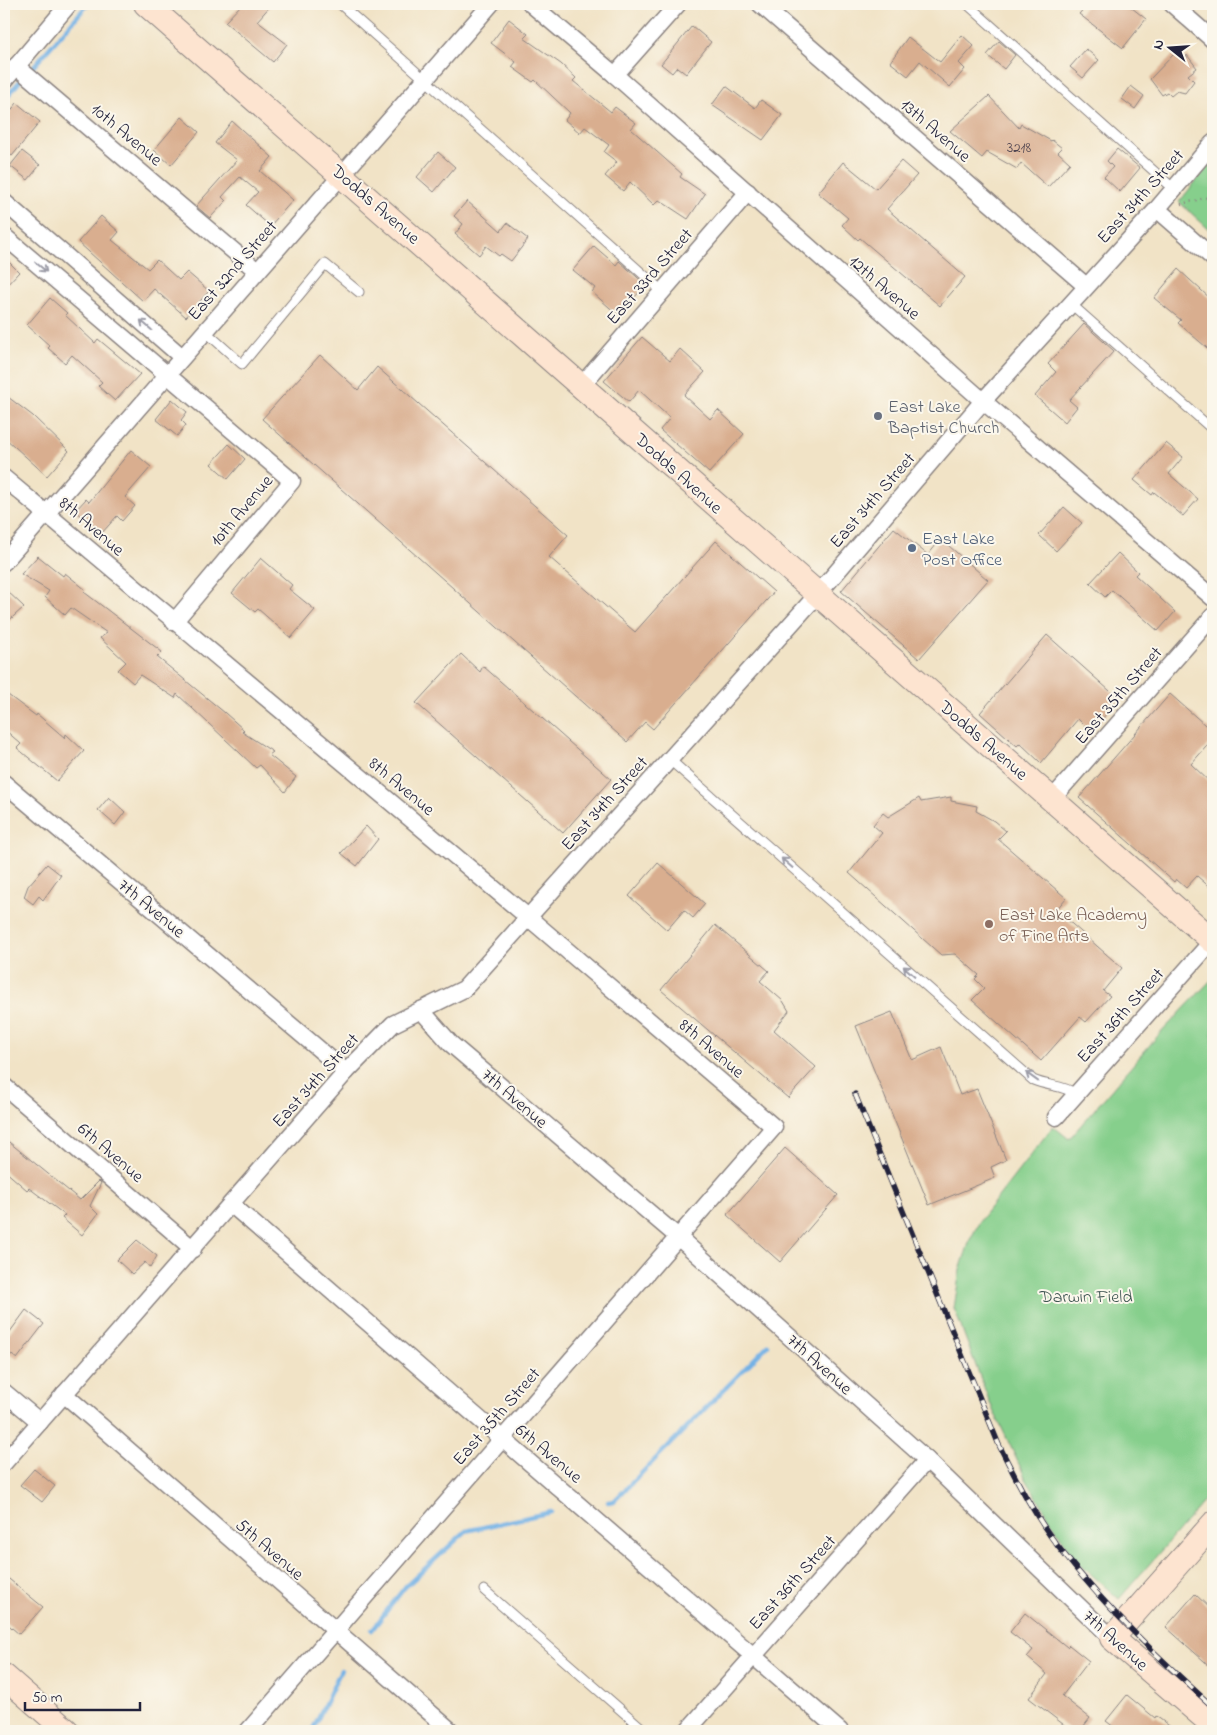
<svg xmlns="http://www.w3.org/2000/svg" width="1217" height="1735" viewBox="0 0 1217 1735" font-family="'Indie Flower',sans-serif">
<rect width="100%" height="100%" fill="#fbf7ec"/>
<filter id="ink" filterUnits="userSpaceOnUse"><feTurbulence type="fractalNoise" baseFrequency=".02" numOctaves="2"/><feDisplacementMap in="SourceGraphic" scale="10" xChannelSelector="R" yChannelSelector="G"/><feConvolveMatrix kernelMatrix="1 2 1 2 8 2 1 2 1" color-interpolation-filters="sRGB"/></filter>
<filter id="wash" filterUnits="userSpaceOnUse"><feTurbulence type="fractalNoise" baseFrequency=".0096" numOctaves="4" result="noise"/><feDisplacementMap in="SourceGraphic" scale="20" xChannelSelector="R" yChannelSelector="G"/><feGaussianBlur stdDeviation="1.12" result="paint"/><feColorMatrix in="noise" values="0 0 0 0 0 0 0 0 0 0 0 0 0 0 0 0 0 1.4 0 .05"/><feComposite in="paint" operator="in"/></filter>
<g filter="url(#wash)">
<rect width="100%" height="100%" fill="#f1e3c6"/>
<g fill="#86cf8c" stroke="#547864">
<path d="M1213,160V233L1179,202Z"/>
<path d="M1213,978V1491L1119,1599L1075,1560L1026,1479L990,1403L954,1308L960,1270L970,1240L981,1219L1053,1126L1069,1139L1155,1039Z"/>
</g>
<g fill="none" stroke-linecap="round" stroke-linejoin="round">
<g stroke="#72b1e5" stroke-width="4.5">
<path d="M32,68L88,4"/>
<path d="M4,100L20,81"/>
<path d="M608,1502L614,1501L768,1345"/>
<path d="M372,1630L405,1587L466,1531L551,1512"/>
<path d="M312,1731L341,1670"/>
</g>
</g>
<g id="blocks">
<g fill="#d9ae8f">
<path d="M242,4H272L257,21L287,44L273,62L225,22Z"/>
<path d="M1088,4H1127L1146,19L1123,48L1079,14Z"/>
<path d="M509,19L528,34L524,38L561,64L576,78L573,81L611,112L615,107L636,123L631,129L682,174L680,177L705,194L688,219L659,200L654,205L630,182L623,191L605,176L617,162L604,152L609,145L585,127L580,133L565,120L570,113L535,80L533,82L512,67L516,62L491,43Z"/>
<path d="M692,26L711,42L686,74L677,67L672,73L661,64Z"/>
<path d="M962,35L974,46L959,63L965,69L950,87L920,61L908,76L890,62L908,37L940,62Z"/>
<path d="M999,41L1015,55L1004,69L987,55Z"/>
<path d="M1086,49L1099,60L1083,78L1070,67Z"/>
<path d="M1174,54L1185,61L1187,55L1197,68L1188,75L1194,81L1185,93L1177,91L1171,96L1167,92L1162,95L1150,79Z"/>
<path d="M726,86L755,108L761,100L782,115L763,140L712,105Z"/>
<path d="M1131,86L1144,96L1135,109L1122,99Z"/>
<path d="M989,96L1019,128L1021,124L1051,141L1052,140L1062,148L1058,152L1070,163L1048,187L1021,163L1017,169L987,152L982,158L950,131Z"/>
<path d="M17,103L40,122L12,156L4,150V119Z"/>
<path d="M182,117L199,132L171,165L154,150Z"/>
<path d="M232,121L272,157L260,171L293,200L270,226L246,205L258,192L240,177L222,197L226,201L210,218L196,206L237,160L215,143Z"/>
<path d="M1117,149L1140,168L1120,192L1104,177L1113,167L1107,161Z"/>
<path d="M22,151L40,165L28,180L10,166Z"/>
<path d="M438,152L455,167L434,192L417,177Z"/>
<path d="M901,161L917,175L887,209L965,277L940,306L860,238L858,240L842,225L848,218L818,193L843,162L876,189Z"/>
<path d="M467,201L501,231L507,223L528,239L511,261L501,254L499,256L486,246L479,255L455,234L463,224L454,216Z"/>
<path d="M101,216L119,232L112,240L148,269L157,260L179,280L187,272L209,291L186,317L154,289L143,301L78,242Z"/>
<path d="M594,246L616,265L619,261L646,285L618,315L592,292L595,288L573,270Z"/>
<path d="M4,257L19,272L4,288Z"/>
<path d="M1178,269L1213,301V353L1178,323L1181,320L1154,298Z"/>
<path d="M50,298L67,313L65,315L95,343L98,339L140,374L115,401L98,386L102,382L72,355L65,363L48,348L50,346L27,325Z"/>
<path d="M1084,324L1114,351L1069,400L1077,407L1065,422L1035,396L1056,372L1048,364Z"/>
<path d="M642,337L670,361L680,349L705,372L684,395L710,419L718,410L744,434L709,473L660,430L670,418L639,390L629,402L604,381Z"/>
<path d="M320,355L358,390L377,367L568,535L549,557L635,632L716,541L774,592L653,729L645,722L627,742L262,419Z"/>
<path d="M4,394L33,416L69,451L47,476L4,437Z"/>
<path d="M172,399L187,412L181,420L186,425L177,436L156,419Z"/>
<path d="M1166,443L1183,457L1169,474L1198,499L1183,516L1154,492L1152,495L1134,480Z"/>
<path d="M229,444L245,459L228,479L211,464Z"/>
<path d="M131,450L151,467L125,497L135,506L122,521L117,516L101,534L75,511L86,499L89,502Z"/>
<path d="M1064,507L1082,523L1056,551L1039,535Z"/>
<path d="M894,528L928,555L941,539L988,580L919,659L841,591Z"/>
<path d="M1118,553L1138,572L1135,575L1175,612L1158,631L1112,590L1105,597L1090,583Z"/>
<path d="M38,556L63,576L65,573L86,590L84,592L162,652L157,657L225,713L244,730L242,732L273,752L269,755L296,777L285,792L260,765L256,768L177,694L175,698L140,675L133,683L118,670L126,662L100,638L107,633L71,608L65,615L45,597L49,591L21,574Z"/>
<path d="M261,558L292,585L289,589L315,610L291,638L258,609L255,612L232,593Z"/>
<path d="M4,588L24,607L4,625Z"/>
<path d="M1047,635L1119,699L1091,732L1078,719L1041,763L1020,743L1017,746L980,713Z"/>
<path d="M461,654L480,672L483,666L611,779L563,833L416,703Z"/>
<path d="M4,692L36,716L37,714L65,738L66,734L84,751L57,781L17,748L21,744L4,729Z"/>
<path d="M1170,694L1213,732V739L1191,764L1213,785V890L1197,876L1186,888L1176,879L1174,882L1079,798Z"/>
<path d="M109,797L125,812L115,825L98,810Z"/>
<path d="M951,797V801L977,806L976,811L994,821L1006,831L998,839L1066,898L1056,910L1122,968L1103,991L1110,996L1086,1022L1080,1017L1041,1061L972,1000L984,988L975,979L979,975L955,954L941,955L849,873L882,833L873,825L883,813L888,817L919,798L921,802Z"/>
<path d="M366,826L378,839L357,866L341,853Z"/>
<path d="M658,863L705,904L693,918L684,910L667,930L629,896Z"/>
<path d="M47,864L61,875L43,900L39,896L33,904L24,897L28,886Z"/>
<path d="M715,925L769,971L760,981L783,1001L789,1011L774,1030L816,1067L788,1098L661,990Z"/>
<path d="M892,1012L912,1060L941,1047L960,1095L977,1089L1006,1160L991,1167L995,1178L929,1205L856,1026Z"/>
<path d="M4,1138L80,1200L99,1181L101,1183L90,1206L98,1214L82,1235L62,1218L65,1215L29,1188L27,1190L4,1170Z"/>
<path d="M785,1148L838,1195L780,1262L727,1215Z"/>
<path d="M137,1240L157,1256L150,1268L145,1262L132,1274L117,1260Z"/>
<path d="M26,1310L44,1324L17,1359L4,1349V1340Z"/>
<path d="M34,1469L55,1486L42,1502L20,1485Z"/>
<path d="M4,1575L43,1607L19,1634L4,1621Z"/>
<path d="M1195,1594L1213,1611V1669L1166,1627Z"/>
<path d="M1025,1613L1067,1647L1069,1645L1089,1661L1062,1696L1090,1718L1080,1731H1072L1029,1698L1047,1674L1027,1657L1033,1650L1010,1632Z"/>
<path d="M1127,1695L1155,1718L1156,1716L1176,1731H1119L1106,1721Z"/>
</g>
</g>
</g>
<g filter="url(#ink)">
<use href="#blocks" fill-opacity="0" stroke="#8a8280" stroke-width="1"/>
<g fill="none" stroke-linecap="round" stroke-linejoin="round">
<g stroke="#8a8280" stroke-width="11">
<g id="lane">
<path d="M340,4L662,291"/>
<path d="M967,4L1174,189"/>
<path d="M1070,303L1213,430"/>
<path d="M205,331L242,364L325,264L359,292"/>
<path d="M669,759L1033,1080C1049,1087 1061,1084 1076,1094"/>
<path d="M484,1590L645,1731"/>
</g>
</g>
<g stroke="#8a8280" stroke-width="19">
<g id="street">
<path d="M531,4L615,75L983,401L1213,598"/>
<path d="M760,4L1086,286"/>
<path d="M1172,4L1213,40"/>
<path d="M16,66L257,271"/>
<path d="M615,75L678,4"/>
<path d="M4,81L69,4"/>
<path d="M4,202L182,357"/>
<path d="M1157,209L1213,258"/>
<path d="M4,236L292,481L174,622"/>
<path d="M581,386L748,192"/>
<path d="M4,478L529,918L774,1127L248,1731"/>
<path d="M4,562L491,4"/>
<path d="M4,783L346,1072"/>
<path d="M1052,799L1213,616"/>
<path d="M421,1010L451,1044L678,1237L927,1460L1112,1638"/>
<path d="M4,1086L193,1249"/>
<path d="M1056,1117L1213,940"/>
<path d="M232,1205L840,1731"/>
<path d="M4,1392L40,1422"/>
<path d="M64,1394L451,1731"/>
<path d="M4,1463L346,1072L393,1024L464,989L817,595L983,401L1157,209L1213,143"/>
<path d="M687,1731L927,1460"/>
</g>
</g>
<g stroke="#8a8280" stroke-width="26">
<g id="secondary">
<path d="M146,4L1213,941"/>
<path d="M1213,1524L1112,1638L1213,1725"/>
<path d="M4,1676L67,1731"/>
</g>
</g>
<path stroke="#8a8280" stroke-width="2.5" stroke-dasharray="1 4" stroke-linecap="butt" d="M1181,204L1213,196"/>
<use href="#lane" stroke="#fff" stroke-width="9"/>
<use href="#street" stroke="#fff" stroke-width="16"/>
<use href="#secondary" stroke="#fde4d0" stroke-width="24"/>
<g stroke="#22223b" stroke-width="5.5">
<path id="rail" d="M855,1094L999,1445C1018,1483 1037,1521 1064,1554C1108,1610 1160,1659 1213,1707"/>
</g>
<use href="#rail" stroke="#fbf7ec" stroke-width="4" stroke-dasharray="11" stroke-linecap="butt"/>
</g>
<defs><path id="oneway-shaft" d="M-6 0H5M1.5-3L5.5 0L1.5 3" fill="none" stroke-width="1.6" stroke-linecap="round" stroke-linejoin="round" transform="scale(1.25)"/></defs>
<g stroke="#9c9ca7">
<use href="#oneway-shaft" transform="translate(41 267) rotate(40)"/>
<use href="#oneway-shaft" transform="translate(146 325) rotate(-139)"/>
<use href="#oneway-shaft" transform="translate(787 863) rotate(-139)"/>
<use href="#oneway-shaft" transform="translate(909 971) rotate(-139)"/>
<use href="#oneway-shaft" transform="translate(1032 1077) rotate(-144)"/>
</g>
</g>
<circle fill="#6b7280" stroke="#fbf7ec" stroke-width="2" cx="878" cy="416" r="5"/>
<circle fill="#5c6f8a" stroke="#fbf7ec" stroke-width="2" cx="912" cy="548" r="5"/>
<circle fill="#8d6e63" stroke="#fbf7ec" stroke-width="2" cx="989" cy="924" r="5"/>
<g text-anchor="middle" stroke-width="4" stroke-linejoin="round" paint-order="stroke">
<g font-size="15" fill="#504550">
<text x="1019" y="152">3218</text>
</g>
<g font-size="18" fill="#22223b" stroke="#fbf7ec">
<text transform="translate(936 130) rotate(41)" y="6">13th Avenue</text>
<text transform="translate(127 134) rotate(40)" y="6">10th Avenue</text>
<text transform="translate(1140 196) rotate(-48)" y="6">East 34th Street</text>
<text transform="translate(376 204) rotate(41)" y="6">Dodds Avenue</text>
<text transform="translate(232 270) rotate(-49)" y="6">East 32nd Street</text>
<text transform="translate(649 276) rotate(-49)" y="6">East 33rd Street</text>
<text transform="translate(885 287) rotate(41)" y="6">12th Avenue</text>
<text transform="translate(679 473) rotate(42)" y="6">Dodds Avenue</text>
<text transform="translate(872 500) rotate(-49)" y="6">East 34th Street</text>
<text transform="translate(241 510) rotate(-50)" y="6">10th Avenue</text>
<text transform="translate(92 526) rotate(41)" y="6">8th Avenue</text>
<text transform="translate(1118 695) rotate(-49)" y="6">East 35th Street</text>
<text transform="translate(984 740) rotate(41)" y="6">Dodds Avenue</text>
<text transform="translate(402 786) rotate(40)" y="6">8th Avenue</text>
<text transform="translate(604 803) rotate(-48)" y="6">East 34th Street</text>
<text transform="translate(152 908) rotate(40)" y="6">7th Avenue</text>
<text transform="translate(1120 1015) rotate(-48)" y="6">East 36th Street</text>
<text transform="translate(712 1048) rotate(41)" y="6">8th Avenue</text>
<text transform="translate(315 1080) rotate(-48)" y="6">East 34th Street</text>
<text transform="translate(515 1098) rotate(41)" y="6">7th Avenue</text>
<text transform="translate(111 1152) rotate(41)" y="6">6th Avenue</text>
<text transform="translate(820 1364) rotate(42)" y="6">7th Avenue</text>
<text transform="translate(496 1416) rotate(-49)" y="6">East 35th Street</text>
<text transform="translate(549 1453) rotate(40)" y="6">6th Avenue</text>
<text transform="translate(270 1549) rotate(41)" y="6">5th Avenue</text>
<text transform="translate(792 1582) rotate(-48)" y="6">East 36th Street</text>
<text transform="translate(1116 1640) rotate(42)" y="6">7th Avenue</text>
</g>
<g font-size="18" fill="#5b616d" stroke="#fbf7ec" text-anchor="start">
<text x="888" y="412">East Lake<tspan x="888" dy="21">Baptist Church</tspan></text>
</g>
<g font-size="18" fill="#4e5e75" stroke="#fbf7ec" text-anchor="start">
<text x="922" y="544">East Lake<tspan x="922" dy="21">Post Office</tspan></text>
</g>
<g font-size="18" fill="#785e54" stroke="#fbf7ec" text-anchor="start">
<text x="999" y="920">East Lake Academy<tspan x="999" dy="21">of Fine Arts</tspan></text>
</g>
<g font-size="18" fill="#405653" stroke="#fbf7ec">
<text x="1086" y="1302">Darwin Field</text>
</g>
</g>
<rect width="1217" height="1735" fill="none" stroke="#fbf7ec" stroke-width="20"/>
<g transform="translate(1170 48) rotate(287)" stroke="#fbf7ec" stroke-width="4" paint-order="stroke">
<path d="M0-4L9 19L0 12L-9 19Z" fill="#22223b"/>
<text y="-8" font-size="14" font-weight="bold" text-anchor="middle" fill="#22223b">N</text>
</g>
<path d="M25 1702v8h115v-8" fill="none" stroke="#22223b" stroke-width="2.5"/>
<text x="32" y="1702" font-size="15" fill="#22223b" stroke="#fbf7ec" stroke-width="4" paint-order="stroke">50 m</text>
</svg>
